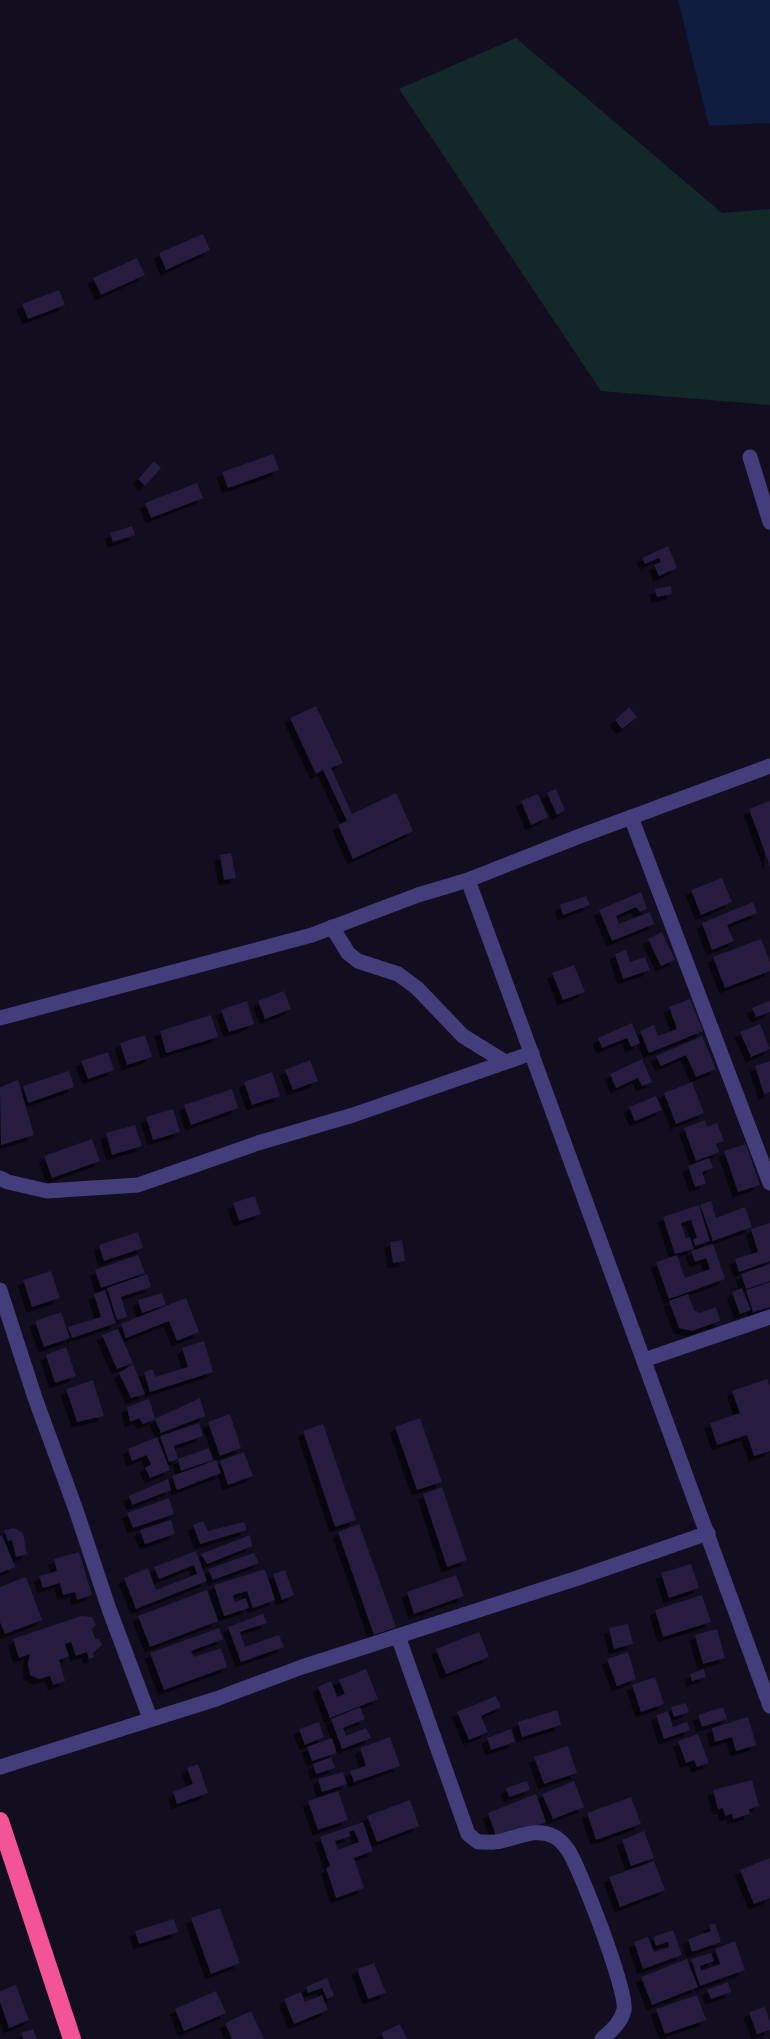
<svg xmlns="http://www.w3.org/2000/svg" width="770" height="2039" viewBox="0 0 770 2039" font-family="Barlow,sans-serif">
<defs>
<filter id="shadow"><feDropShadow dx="-5.5" dy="5.5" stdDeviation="0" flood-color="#0009"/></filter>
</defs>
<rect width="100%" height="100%" fill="#120e1f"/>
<path fill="#122829" d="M516,38L722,213L770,209V405L601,391L399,89Z"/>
<path fill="#0f1d3e" d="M678,0H770V123L709,126Z"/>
<g fill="#251c3f" fill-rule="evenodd" filter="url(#shadow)">
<path d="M203,234L210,250L166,270L159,253Z"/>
<path d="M137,258L145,275L101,295L93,278Z"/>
<path d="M59,290L65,305L28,319L22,304Z"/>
<path d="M273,454L279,470L228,488L222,472Z"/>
<path d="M154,461L161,468L145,486L138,479Z"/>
<path d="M197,483L203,498L151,518L145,503Z"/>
<path d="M132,526L135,535L113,542L110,533Z"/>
<path d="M668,546L677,568L659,576L654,565L661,562L659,558L645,564L642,558Z"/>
<path d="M671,586L672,594L657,597L655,589Z"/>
<path d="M316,706L343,763L331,768L352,814L396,793L413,831L353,859L338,825L347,821L323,770L316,774L290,718Z"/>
<path d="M629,707L637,717L622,729L615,720Z"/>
<path d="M556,789L565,810L557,815L547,793Z"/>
<path d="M538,794L548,817L531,825L521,801Z"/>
<path d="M770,801V866L749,809Z"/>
<path d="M231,853L236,878L224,880L220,855Z"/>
<path d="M722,878L732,902L701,915L691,890Z"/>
<path d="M641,892L647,909L640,912L636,907L616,916L619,924L650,912L654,924L612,941L599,910Z"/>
<path d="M586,896L590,905L563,915L560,905Z"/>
<path d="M753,902L757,913L727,925L734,941L712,950L702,923Z"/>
<path d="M662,932L675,960L661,966L648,939Z"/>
<path d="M761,939L770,962V971L725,988L713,957Z"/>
<path d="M626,950L630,962L645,957L650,970L623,979L615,954Z"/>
<path d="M574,965L585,992L563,1000L552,973Z"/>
<path d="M284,991L291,1009L265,1019L258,1001Z"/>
<path d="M690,999L703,1031L649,1053L640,1031L654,1025L658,1036L677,1029L669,1007Z"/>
<path d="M247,1001L254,1024L229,1032L221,1010Z"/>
<path d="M770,1001V1012L756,1017L752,1008Z"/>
<path d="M211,1015L218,1037L166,1053L160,1031Z"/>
<path d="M632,1023L640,1043L631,1047L627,1038L602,1048L598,1038Z"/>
<path d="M760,1024L770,1049L751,1057L740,1032Z"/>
<path d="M145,1035L152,1057L127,1065L120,1043Z"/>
<path d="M702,1036L716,1069L696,1077L686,1055L661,1066L656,1056Z"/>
<path d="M108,1052L114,1070L88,1079L81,1061Z"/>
<path d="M642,1059L652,1082L642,1086L638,1078L616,1088L610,1074Z"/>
<path d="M310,1060L318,1081L293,1090L285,1070Z"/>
<path d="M770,1061V1092L764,1094L755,1066Z"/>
<path d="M69,1071L74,1087L28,1103L23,1086Z"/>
<path d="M272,1072L280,1096L252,1105L244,1082Z"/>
<path d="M18,1080L34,1135L1,1145L0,1087Z"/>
<path d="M692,1082L704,1113L676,1124L664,1093Z"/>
<path d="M232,1089L238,1108L191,1125L184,1105Z"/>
<path d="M656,1096L662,1110L635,1121L629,1107Z"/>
<path d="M173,1109L180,1132L153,1140L146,1117Z"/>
<path d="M705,1120L707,1127L717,1123L724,1141L716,1144L719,1152L696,1161L684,1128Z"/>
<path d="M135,1125L142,1146L112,1155L106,1133Z"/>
<path d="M92,1139L100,1161L52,1178L44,1156Z"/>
<path d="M746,1144L760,1185L738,1192L724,1151Z"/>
<path d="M709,1158L713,1168L702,1172L706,1183L695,1187L688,1166Z"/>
<path d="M255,1196L261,1214L239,1221L233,1203Z"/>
<path d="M711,1201L716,1218L745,1207L752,1227L713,1241L700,1205Z"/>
<path d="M699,1205L710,1241L695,1246L693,1239L697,1238L691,1220L681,1223L686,1239L690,1237L694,1249L675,1254L663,1217Z"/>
<path d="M770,1223V1261L739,1272L735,1259L758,1252L751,1229Z"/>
<path d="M138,1232L143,1248L104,1261L99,1245Z"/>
<path d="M402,1240L405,1261L393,1263L390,1242Z"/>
<path d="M713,1244L725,1279L669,1299L656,1262L677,1255L685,1278L710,1269L706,1258L695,1262L691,1251Z"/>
<path d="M138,1255L145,1273L101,1288L95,1270Z"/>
<path d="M770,1264V1281L746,1289L741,1274Z"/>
<path d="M51,1271L60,1298L32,1307L23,1280Z"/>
<path d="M147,1274L151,1287L121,1297L127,1317L117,1320L107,1288Z"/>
<path d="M770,1282V1307L753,1312L746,1290Z"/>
<path d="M742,1288L751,1310L740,1314L732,1292Z"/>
<path d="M105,1290L116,1323L72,1338L68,1327L101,1317L94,1294Z"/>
<path d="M162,1293L166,1305L142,1313L138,1300Z"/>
<path d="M688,1294L694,1310L699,1313L716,1307L720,1321L692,1331L679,1328L669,1301Z"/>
<path d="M186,1298L199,1332L177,1341L169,1321L126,1338L121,1324Z"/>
<path d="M61,1312L70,1338L44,1347L35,1321Z"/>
<path d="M118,1329L133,1363L117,1369L102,1335Z"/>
<path d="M204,1341L213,1372L150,1392L144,1372L153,1369L155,1377L188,1367L182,1348Z"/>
<path d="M66,1347L76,1376L55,1383L46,1355Z"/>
<path d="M133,1364L145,1394L131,1398L119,1373Z"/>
<path d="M767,1379L770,1387V1451L754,1456L747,1435L717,1445L710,1423L740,1413L732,1391Z"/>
<path d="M93,1380L104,1416L77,1422L66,1389Z"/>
<path d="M200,1398L205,1416L161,1433L155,1419Z"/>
<path d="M149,1399L155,1419L143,1424L139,1418L130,1422L127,1407Z"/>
<path d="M230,1414L241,1448L220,1456L208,1422Z"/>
<path d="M420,1418L442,1482L417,1490L395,1427Z"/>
<path d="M199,1423L203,1436L174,1446L178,1459L169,1462L160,1436Z"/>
<path d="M323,1424L356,1520L335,1527L303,1431Z"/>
<path d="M157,1437L170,1470L150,1478L145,1467L151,1465L147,1455L132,1461L128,1449Z"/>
<path d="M209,1448L213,1460L181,1471L178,1459Z"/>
<path d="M244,1452L253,1476L228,1485L220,1461Z"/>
<path d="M216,1460L221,1473L177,1490L172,1476Z"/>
<path d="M168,1479L171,1490L132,1505L129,1496Z"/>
<path d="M442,1487L467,1560L447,1567L423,1494Z"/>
<path d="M169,1498L174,1514L133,1528L127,1513Z"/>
<path d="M171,1520L175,1534L145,1544L140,1530Z"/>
<path d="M203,1521L208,1531L244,1522L247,1530L200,1544L193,1525Z"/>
<path d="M359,1524L396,1627L374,1635L338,1532Z"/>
<path d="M14,1528L23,1533L27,1554L16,1557L12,1540L8,1541L4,1530Z"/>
<path d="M2,1535L15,1567L0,1573V1536Z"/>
<path d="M250,1535L252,1546L207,1564L201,1554Z"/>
<path d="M196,1551L207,1581L136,1609L124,1578L148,1568L156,1590L197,1574L194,1565L159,1579L154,1567Z"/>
<path d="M79,1552L92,1595L77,1600L75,1592L63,1595L60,1583L43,1588L39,1576L57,1571L54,1559Z"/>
<path d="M254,1553L259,1563L213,1580L208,1569Z"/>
<path d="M691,1564L699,1588L669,1598L661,1573Z"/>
<path d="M265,1569L275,1600L253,1608L247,1591L233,1595L235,1602L246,1598L249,1608L224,1616L214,1585Z"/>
<path d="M285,1570L294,1595L282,1600L273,1574Z"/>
<path d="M456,1575L464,1596L414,1614L407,1592Z"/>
<path d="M26,1577L42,1620L5,1634L0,1622V1587Z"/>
<path d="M207,1590L218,1621L150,1647L138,1616Z"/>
<path d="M702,1595L711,1622L663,1637L655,1610Z"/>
<path d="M263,1614L267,1623L240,1632L245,1647L279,1635L284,1647L241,1662L228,1627Z"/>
<path d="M81,1616L92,1617L96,1625L92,1629L95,1639H99L102,1645L93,1653L94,1657L89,1659L87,1652L76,1656L71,1642L65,1644L69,1656L59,1660L65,1681L53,1685L50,1676L39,1679L30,1675L28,1663L30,1654L19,1658L13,1639Z"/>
<path d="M628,1624L633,1644L614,1649L609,1628Z"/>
<path d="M219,1628L223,1639L191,1651L194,1657L221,1648L227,1667L164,1690L150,1653Z"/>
<path d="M717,1629L725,1658L703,1664L695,1635Z"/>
<path d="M479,1632L489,1657L446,1674L436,1649Z"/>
<path d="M628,1652L636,1679L617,1686L607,1659Z"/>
<path d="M366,1669L378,1699L330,1718L318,1687L331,1681L337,1697L345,1694L339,1680Z"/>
<path d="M704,1669L706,1677L692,1681L690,1674Z"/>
<path d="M655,1677L664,1704L641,1712L632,1685Z"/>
<path d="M496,1696L501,1707L481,1716L488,1732L469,1740L457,1712Z"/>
<path d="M686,1703L689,1712L674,1717L671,1707Z"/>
<path d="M360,1707L365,1719L343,1728L346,1736L366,1728L371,1738L342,1749L331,1719Z"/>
<path d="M723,1707L727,1719L702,1727L698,1715Z"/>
<path d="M557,1710L561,1725L522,1737L518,1722Z"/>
<path d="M668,1711L673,1727L687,1722L690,1730L664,1739L656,1715Z"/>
<path d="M748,1717L756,1745L736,1751L732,1737L715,1742L712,1728Z"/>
<path d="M319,1722L324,1737L305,1745L299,1729Z"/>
<path d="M511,1729L515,1742L491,1750L487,1738Z"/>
<path d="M698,1734L709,1763L697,1767L694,1760L686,1763L678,1741Z"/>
<path d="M390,1737L400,1766L354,1782L350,1771L366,1766L360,1748Z"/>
<path d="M332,1738L337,1753L312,1761L307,1747Z"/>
<path d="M568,1746L577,1773L544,1784L534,1757Z"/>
<path d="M331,1757L335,1768L316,1774L313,1764Z"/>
<path d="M198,1764L208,1793L177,1804L173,1792L193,1784L187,1768Z"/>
<path d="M343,1772L347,1784L322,1792L318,1779Z"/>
<path d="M752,1780L759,1806L749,1809L750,1814L733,1819L732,1814L725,1816L723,1808L718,1809L713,1790Z"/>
<path d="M527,1781L530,1790L509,1797L506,1788Z"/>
<path d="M574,1781L584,1807L553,1819L542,1794Z"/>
<path d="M338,1791L348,1820L318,1830L308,1801Z"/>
<path d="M536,1794L546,1822L498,1841L488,1813Z"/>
<path d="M631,1797L641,1824L596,1840L587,1813Z"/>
<path d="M410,1800L419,1826L377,1842L367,1816Z"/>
<path d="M363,1822L373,1851L354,1858L364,1888L336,1898L326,1868L330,1866L320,1837ZM354,1830L359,1842L338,1850L335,1841L351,1836L349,1832Z"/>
<path d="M644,1831L654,1858L631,1866L622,1840Z"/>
<path d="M770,1858V1898L754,1904L740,1870Z"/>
<path d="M654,1861L665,1890L620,1907L609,1877Z"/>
<path d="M220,1908L240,1963L211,1974L191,1918Z"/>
<path d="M174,1919L178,1932L139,1944L135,1931Z"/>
<path d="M715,1923L721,1942L692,1952L688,1939L711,1931L709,1925Z"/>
<path d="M673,1930L682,1955L643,1969L634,1942L648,1937L654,1952L669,1947L668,1942L656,1946L653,1937Z"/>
<path d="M735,1941L745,1970L700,1986L691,1959L711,1953L714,1961L700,1966L701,1971L720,1964L715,1949Z"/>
<path d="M687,1959L698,1987L652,2005L641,1977Z"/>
<path d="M374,1963L386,1993L368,1999L357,1969Z"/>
<path d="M327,1978L334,1996L327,1999L322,1988L308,1993L306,1987Z"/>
<path d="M728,1982L731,1992L711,1999L707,1990Z"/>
<path d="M16,1985L29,2020L9,2028L0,2002V1991Z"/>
<path d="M216,1991L226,2013L184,2031L175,2009Z"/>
<path d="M301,1992L305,2002L322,1995L328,2010L294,2024L284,1999Z"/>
<path d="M697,1995L706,2020L665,2034L656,2009Z"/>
<path d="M765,2007L770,2022V2030L757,2034L749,2012Z"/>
<path d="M251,2011L264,2039H232L225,2023Z"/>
<path d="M400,2024L407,2039H384L381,2033Z"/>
<path d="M33,2029L37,2039H23L21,2033Z"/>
</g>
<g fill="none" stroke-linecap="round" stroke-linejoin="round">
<g stroke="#433d7b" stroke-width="15">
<path d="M750,457L770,522"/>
<path d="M631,817L770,1183"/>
<path d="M468,880L770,1706"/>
<path d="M332,927L348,953L358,961L398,974L417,988L463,1036L505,1062"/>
<path d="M0,1018L312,935L418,895L468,880L580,836L770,766"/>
<path d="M0,1178L8,1182L47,1191L138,1185L258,1143L353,1115L532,1053"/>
<path d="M0,1290L35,1398L76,1510L109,1609L150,1718"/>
<path d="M644,1360L770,1317"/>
<path d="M398,1636L468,1834L478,1842C485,1842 494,1843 501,1841C519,1837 537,1827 555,1837C559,1839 565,1846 568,1850C580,1868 628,1992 624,2010C621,2023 611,2031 602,2039"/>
<path d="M0,1767L216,1699L302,1667L578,1578L708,1533"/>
</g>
<path stroke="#f35495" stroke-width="18" d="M0,1821L72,2039"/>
</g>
</svg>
